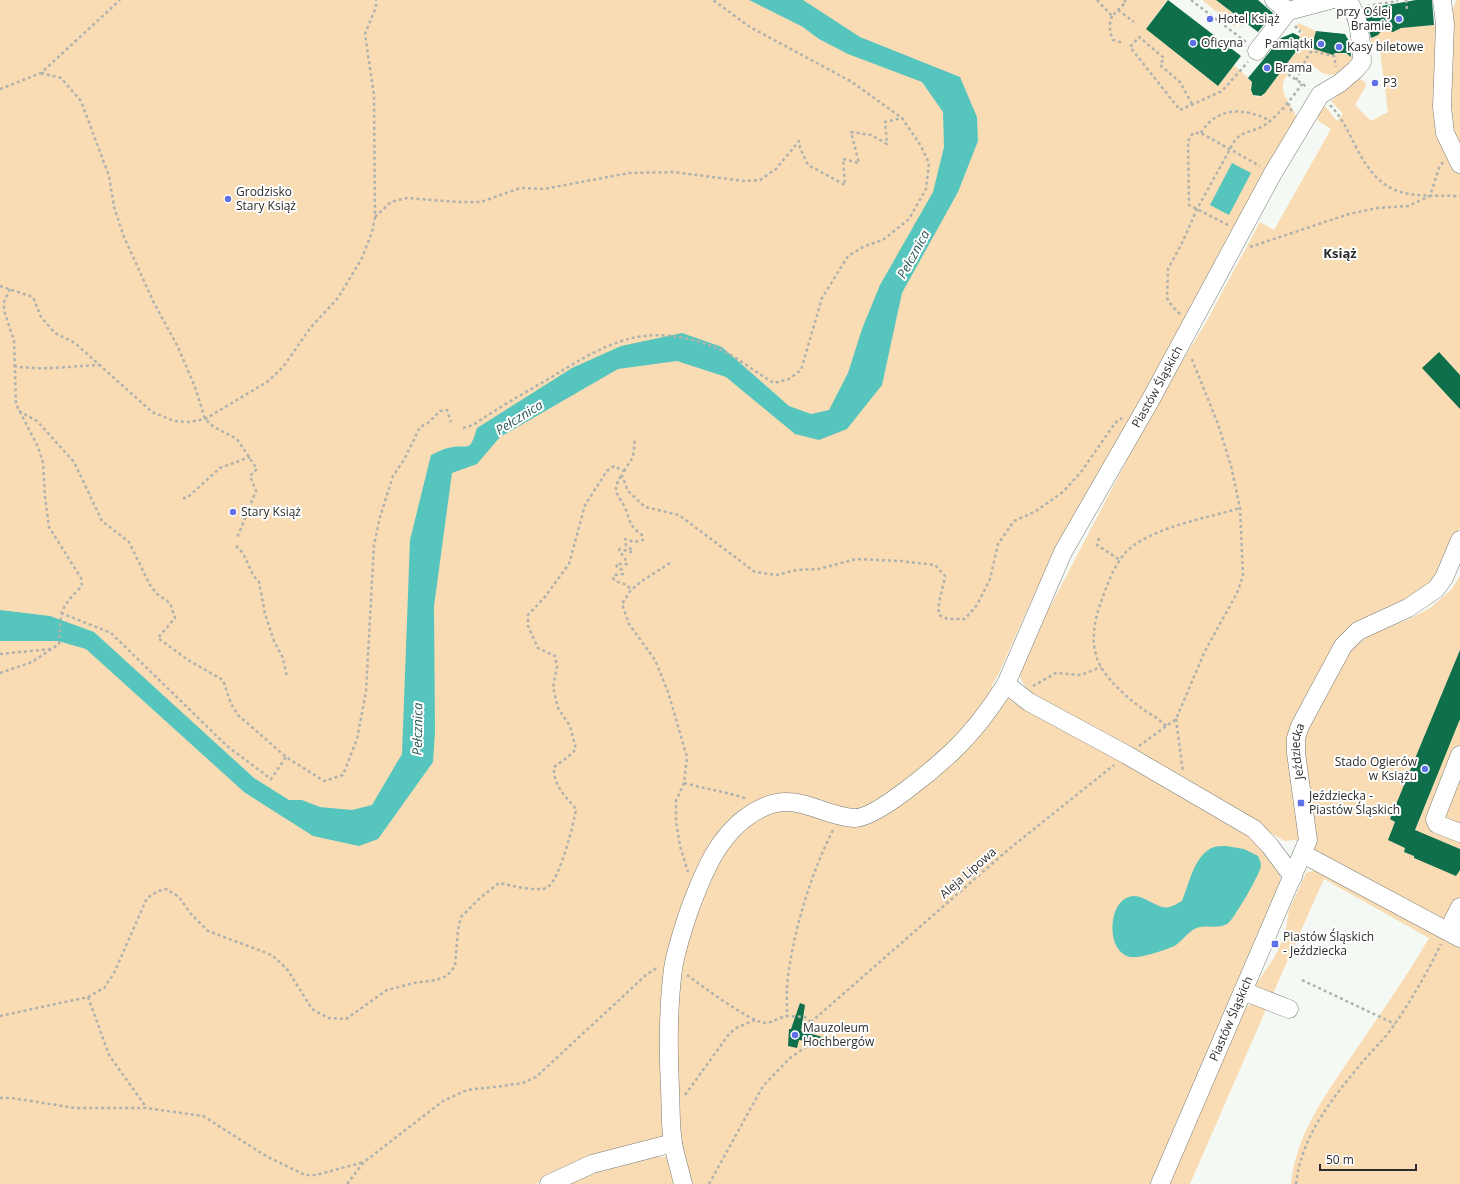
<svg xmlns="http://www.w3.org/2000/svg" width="1460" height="1184" viewBox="0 0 1460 1184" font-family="'Open Sans',sans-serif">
<rect width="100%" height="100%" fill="#f5f9f3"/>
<g fill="#f9dcb4">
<path d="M0,0H1167L1146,29L1218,86L1234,65L1253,82L1250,87L1253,95L1258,97L1263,95L1300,47L1301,44L1299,36L1303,32L1296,26L1299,23L1316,31L1312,46L1353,56C1352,68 1338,77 1326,74C1320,73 1317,67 1310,66C1295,64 1281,75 1283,90C1285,101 1294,107 1296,117L1183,330L1052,555L998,675L991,687L1022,708L1107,753L1245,832L1277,867L1282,883L1279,897L1170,1136L1153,1184H571V1178L647,1157H665L684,1154L681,1141L578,1163L536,1184H0Z"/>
<path d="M1202,0H1216L1245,22L1241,26L1238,24L1234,26Z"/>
<path d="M1456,0H1460V527L1434,581L1425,591L1359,625L1293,728L1302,845L1295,840L1285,841L1272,834L1035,698C1026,688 1017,679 1020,664L1159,399L1205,324L1260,222L1274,230L1331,129L1318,121V115L1325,106L1337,121L1343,114L1331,101L1359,78L1365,82L1366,86L1355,105L1371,121L1388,112L1380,51L1377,45L1371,42V38L1379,34L1380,26L1390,31H1396L1399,28L1445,24L1451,16Z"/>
<path d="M1460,576V935L1310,853L1302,737L1351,649L1374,632L1407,620L1430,608L1451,590Z"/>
<path d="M1319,869L1460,946V1184H1291C1296,1132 1329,1090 1357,1048C1382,1012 1407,976 1429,938L1324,879L1271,998L1254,987L1274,958L1285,935L1289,910L1306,873Z"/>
<path d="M1253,1003L1267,1007L1190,1184H1169L1193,1123L1246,1007Z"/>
</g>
<g fill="#55c5bd">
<path d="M749,0H803L860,37L960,77L977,117L978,141L958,192L902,293L882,385L847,429L819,440L795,434L726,377L677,361L618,369L500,437L477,464L452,473L434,606L435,732L433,762L378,839L359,846L313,836L244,792L86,649L58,641H0V610L50,616L94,632L254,778L289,800H302L320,807L352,810L372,805L402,754L410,540L431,455C436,453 442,449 448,448C469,443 469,455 477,428L572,368L621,346L682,333L722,347L789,406L811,414L829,410L848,373L862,329L880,285L933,192L944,147L943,112L922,82L848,54L819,39L803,27Z"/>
<path d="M1232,163L1251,173L1229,215L1210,205Z"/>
<path d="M1226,846L1244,849L1258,856C1259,859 1261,862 1261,865C1261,873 1233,921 1227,924C1218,929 1207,925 1200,927C1190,929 1184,939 1176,945C1170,949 1143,957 1136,957C1109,960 1106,914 1123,900C1138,889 1150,904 1162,907C1170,909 1176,904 1182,901C1189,885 1194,854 1214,847C1217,846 1223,846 1226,846Z"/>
</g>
<g fill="#0e6f4a">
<path d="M1168,0L1241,56L1218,86L1146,29Z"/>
<path d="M1216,0H1258L1273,13L1258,32Z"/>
<path d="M1416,0H1432L1434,25L1401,28L1393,32L1383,29L1378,35L1371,38L1364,9Z"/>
<path d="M1316,31L1345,34L1350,43L1351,57L1346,53H1335L1333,55L1311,48Z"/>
<path d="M1293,33L1299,36L1303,42L1265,93L1261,96L1253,95L1251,90L1252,82L1248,78L1281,38Z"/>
<path d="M1439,352L1460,375V409L1422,368Z"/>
<path d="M1460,650V719L1415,830L1460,849V870L1456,876L1414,858V856L1404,852L1405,848L1388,840L1395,822L1390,819Z"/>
<path d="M800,1003L805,1005L801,1031L826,1038L825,1044L799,1040L797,1048L788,1046L789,1029H791Z"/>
</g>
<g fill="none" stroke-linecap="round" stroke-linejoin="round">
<g stroke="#797d77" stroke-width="19">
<g id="minor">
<path d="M1274,0L1288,11"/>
<path d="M1442,0L1445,24L1442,107L1445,133L1460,164"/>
<path d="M1257,51L1288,11L1330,0"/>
<path d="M1006,684L1029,702L1127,755L1254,829L1270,846L1293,877"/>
<path d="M1460,755L1435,819L1437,824L1460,833"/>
<path d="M1303,854L1460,938"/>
<path d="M1448,931L1460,907"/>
<path d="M1243,991L1289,1009"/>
<path d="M549,1184L592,1164L673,1143"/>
<path id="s1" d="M683,1184C680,1170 675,1156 673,1143C670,1126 671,1107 670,1089C668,1049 668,1008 673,969C676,950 682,932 688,914C703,872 721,826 764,807C799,792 821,816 854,818C876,819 936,767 953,751C973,732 991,708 1006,684L1063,552L1151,399L1273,173L1320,95L1340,83L1355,70L1362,62C1362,48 1359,9 1347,2C1345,1 1340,1 1338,0"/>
<path id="s2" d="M1160,1184L1308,840L1296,753V738L1300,726L1343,646L1358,631L1408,608L1436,589L1444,578L1460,540"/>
</g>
</g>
<g stroke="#afb2ad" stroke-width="2.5" stroke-dasharray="3 3" stroke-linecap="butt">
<path d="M1097,0L1112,16L1126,2L1124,0"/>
<path d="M1191,0L1246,42"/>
<path d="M1406,0L1407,10"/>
<path d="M1367,6L1398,1"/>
<path d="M1118,10L1134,22"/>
<path d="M1112,16C1109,24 1109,31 1113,40L1123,43"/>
<path d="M1295,26L1300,31L1297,35"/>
<path d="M1283,71L1307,87"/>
<path d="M41,73L61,78L81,101L109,176L114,207L124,237L154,303L178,347L195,387L205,419L214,427L237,439L257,469L250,476L256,491L237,538"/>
<path d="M1296,80C1301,72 1306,56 1312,51L1334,56L1336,67"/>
<path d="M0,89L41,73L120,0"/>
<path d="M1288,103L1292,112"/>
<path d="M1192,104L1180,82L1160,65L1164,58L1139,37L1130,47L1180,110L1222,91L1248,62"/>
<path d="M1330,105C1344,120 1348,132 1357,149C1384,201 1409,195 1460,196"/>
<path d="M1201,133C1217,106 1244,108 1269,120"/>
<path d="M375,217L391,202L407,198L458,202H481L520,188L544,189L629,173L673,172L744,181L760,180L776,169L799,141L800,148L808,165L845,185L843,159L859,163L851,132L871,135L887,144L885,122L902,118"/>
<path d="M1228,225L1189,205L1188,141L1193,133H1201L1260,166"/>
<path d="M1250,247L1349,214L1377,208L1408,206L1430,196L1439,168L1443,162"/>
<path d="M0,286L33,297L41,317L55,333L75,343L152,412L174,421L189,422L205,419L267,382L283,367L311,327L338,298L362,258L372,232L375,218L374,95L365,34L376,7V0"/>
<path d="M1180,314L1172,306L1167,298L1168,269L1182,243L1197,209L1235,140C1244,130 1255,132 1266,124C1280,114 1292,98 1302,84"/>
<path d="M14,366C42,371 71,366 99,365"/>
<path d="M19,411L37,421L74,462L102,521L129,542L150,585L157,594L170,603L175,618L158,638L188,660L223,680L231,704L238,715L286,757L324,781L343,775L357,739L366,692L374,545L380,517L393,476L404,460L420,427L428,423L440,411L447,410L451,422"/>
<path d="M463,428L473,425C496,409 521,395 545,381C607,343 644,319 717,348C733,354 758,374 774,383L789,379L801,370L822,298L848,256L865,246L883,240L909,219L926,189L929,163L921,146L902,118L852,82L750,27L713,0"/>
<path d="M624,471L633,457L635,439"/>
<path d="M621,476C610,493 620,495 626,510C632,525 628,524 642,535L643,540L634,542L625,539L626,545L633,551L631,552L620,549L619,550L627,562V564H616L617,567L622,570L623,574L615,575L613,578L615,581L627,585L631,590"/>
<path d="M183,498H187L220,468L250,457"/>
<path d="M1099,538L1097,545L1120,560"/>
<path d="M236,546L243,553L253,575L259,582L265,614L274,641L283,658L287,677"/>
<path d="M670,563L642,581L631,590L622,604L629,624L655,660L668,692L687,757L684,783L676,801V821L680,846L688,872"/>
<path d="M61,613L111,633L227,746L271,779L286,757"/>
<path d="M0,654L51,649"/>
<path d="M0,673L32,662L59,644C61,611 58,610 82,586L81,578L49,527L45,497L43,463L38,447L16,404L14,341L4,310V302L10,289"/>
<path d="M1033,686L1056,673L1081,675L1101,667"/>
<path d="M1176,719L1183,772"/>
<path d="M1166,726C1159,719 1152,715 1144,710C1129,699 1110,683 1101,667C1090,648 1093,625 1100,605C1106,588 1113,567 1125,553C1148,528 1207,518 1240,508"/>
<path d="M1139,746L1176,719L1205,651L1237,593L1243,576L1240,508L1231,466L1218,424L1191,357"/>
<path d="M684,783C706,789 727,792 748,799"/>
<path d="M687,975C701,985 752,1024 767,1023C773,1022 780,1017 787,1016"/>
<path d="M1302,980L1395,1024"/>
<path d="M88,997L109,1055L146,1107"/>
<path d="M0,1016L88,997L104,988L114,973L147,898L158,891L166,889L179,897L191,914L208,931L272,955L287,969L312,1009L328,1018L346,1019L387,990L414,983L436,980L447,976L455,966L458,930L461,917L480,898L499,883C510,885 538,893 548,887C559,880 574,824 576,809C565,796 553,785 554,767L568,757L576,749L570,726L558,708L553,687L557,667L555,656L538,648L528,626V615L544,598L569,564L585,505L607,471L614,466L624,471L622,476L628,491L645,507L679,515L755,572L777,575L796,570L819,569L856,559L900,561L935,565L945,576C943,590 937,602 939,615L948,619H965L977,605L990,579L998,544L1014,521L1036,511L1063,492L1081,472L1115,423L1122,418"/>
<path d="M811,1022L805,1017L787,1016C787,1003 786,989 788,976C795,926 811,873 834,828"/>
<path d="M685,1095L729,1034L736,1028L755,1020"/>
<path d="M0,1098H12L75,1108H146L203,1116L266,1156L305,1175H316L364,1162"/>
<path d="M347,1184L364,1162L443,1101L467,1090L502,1086L523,1083L536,1077L646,975L658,967"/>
<path d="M709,1184L763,1086L790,1058L810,1044L814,1032L811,1022L1009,849L1114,765"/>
<path d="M1296,1184C1301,1137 1331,1100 1360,1065C1370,1052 1383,1041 1392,1028C1411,1001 1427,973 1441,944"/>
</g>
<use href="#minor" stroke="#fff" stroke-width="18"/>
</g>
<g fill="#5e71e8" stroke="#fff" stroke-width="1.5">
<circle cx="1210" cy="19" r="4"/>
<circle cx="1399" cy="19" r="4"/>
<circle cx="1193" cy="43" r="4"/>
<circle cx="1321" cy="44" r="4"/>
<circle cx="1339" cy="47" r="4"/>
<circle cx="1267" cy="68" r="4"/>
<circle cx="1375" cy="83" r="4"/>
<circle cx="228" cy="199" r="4"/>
<circle cx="233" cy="512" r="4"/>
<circle cx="1425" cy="769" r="4"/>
<rect x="1297" y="799" width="8" height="8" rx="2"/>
<rect x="1271" y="940" width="8" height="8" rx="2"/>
<circle cx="795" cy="1035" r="4"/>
</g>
<g text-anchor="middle" stroke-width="4" stroke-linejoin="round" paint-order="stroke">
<g font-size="12" fill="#2b2c2a" stroke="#fff" text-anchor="start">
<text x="1391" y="16" text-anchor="end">przy Oślej<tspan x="1391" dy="14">Bramie</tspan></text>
<text x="1218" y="23">Hotel Książ</text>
<text x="1201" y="47">Oficyna</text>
<text x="1313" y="48" text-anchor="end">Pamiątki</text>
<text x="1347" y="51">Kasy biletowe</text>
<text x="1275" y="72">Brama</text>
<text x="1383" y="87">P3</text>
<text x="236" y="196">Grodzisko<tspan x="236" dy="14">Stary Książ</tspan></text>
<text x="241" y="516">Stary Książ</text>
<text x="1417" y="766" text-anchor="end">Stado Ogierów<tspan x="1417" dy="14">w Książu</tspan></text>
<text x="1309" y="800">Jeździecka -<tspan x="1309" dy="14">Piastów Śląskich</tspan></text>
<text x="1283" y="941">Piastów Śląskich<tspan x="1283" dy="14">- Jeździecka</tspan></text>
<text x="803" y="1032">Mauzoleum<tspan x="803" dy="14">Hochbergów</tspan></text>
</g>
<g font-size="12" fill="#2b2c2a" stroke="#fff">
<text dy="4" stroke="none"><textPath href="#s1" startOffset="1042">Piastów Śląskich</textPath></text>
<text dy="4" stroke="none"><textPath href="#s2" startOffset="464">Jeździecka</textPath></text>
<text transform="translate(968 873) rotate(-41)" y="4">Aleja Lipowa</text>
<text dy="4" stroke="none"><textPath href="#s2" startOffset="180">Piastów Śląskich</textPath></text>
</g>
<g font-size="13" font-weight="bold" fill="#2b2c2a" stroke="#fff">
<text x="1340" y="258">Książ</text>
</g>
<g font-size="13" font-style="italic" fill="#2b5b57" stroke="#fff">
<text transform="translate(913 254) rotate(-61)" y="5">Pełcznica</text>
<text transform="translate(519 417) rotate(-32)" y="5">Pełcznica</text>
<text transform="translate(417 729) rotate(-89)" y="5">Pełcznica</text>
</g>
</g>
<path d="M1320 1164v6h96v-6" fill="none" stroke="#2b2c2a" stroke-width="2"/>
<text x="1326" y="1164" font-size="12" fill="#2b2c2a" stroke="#ffffff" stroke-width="3" paint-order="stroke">50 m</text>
</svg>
